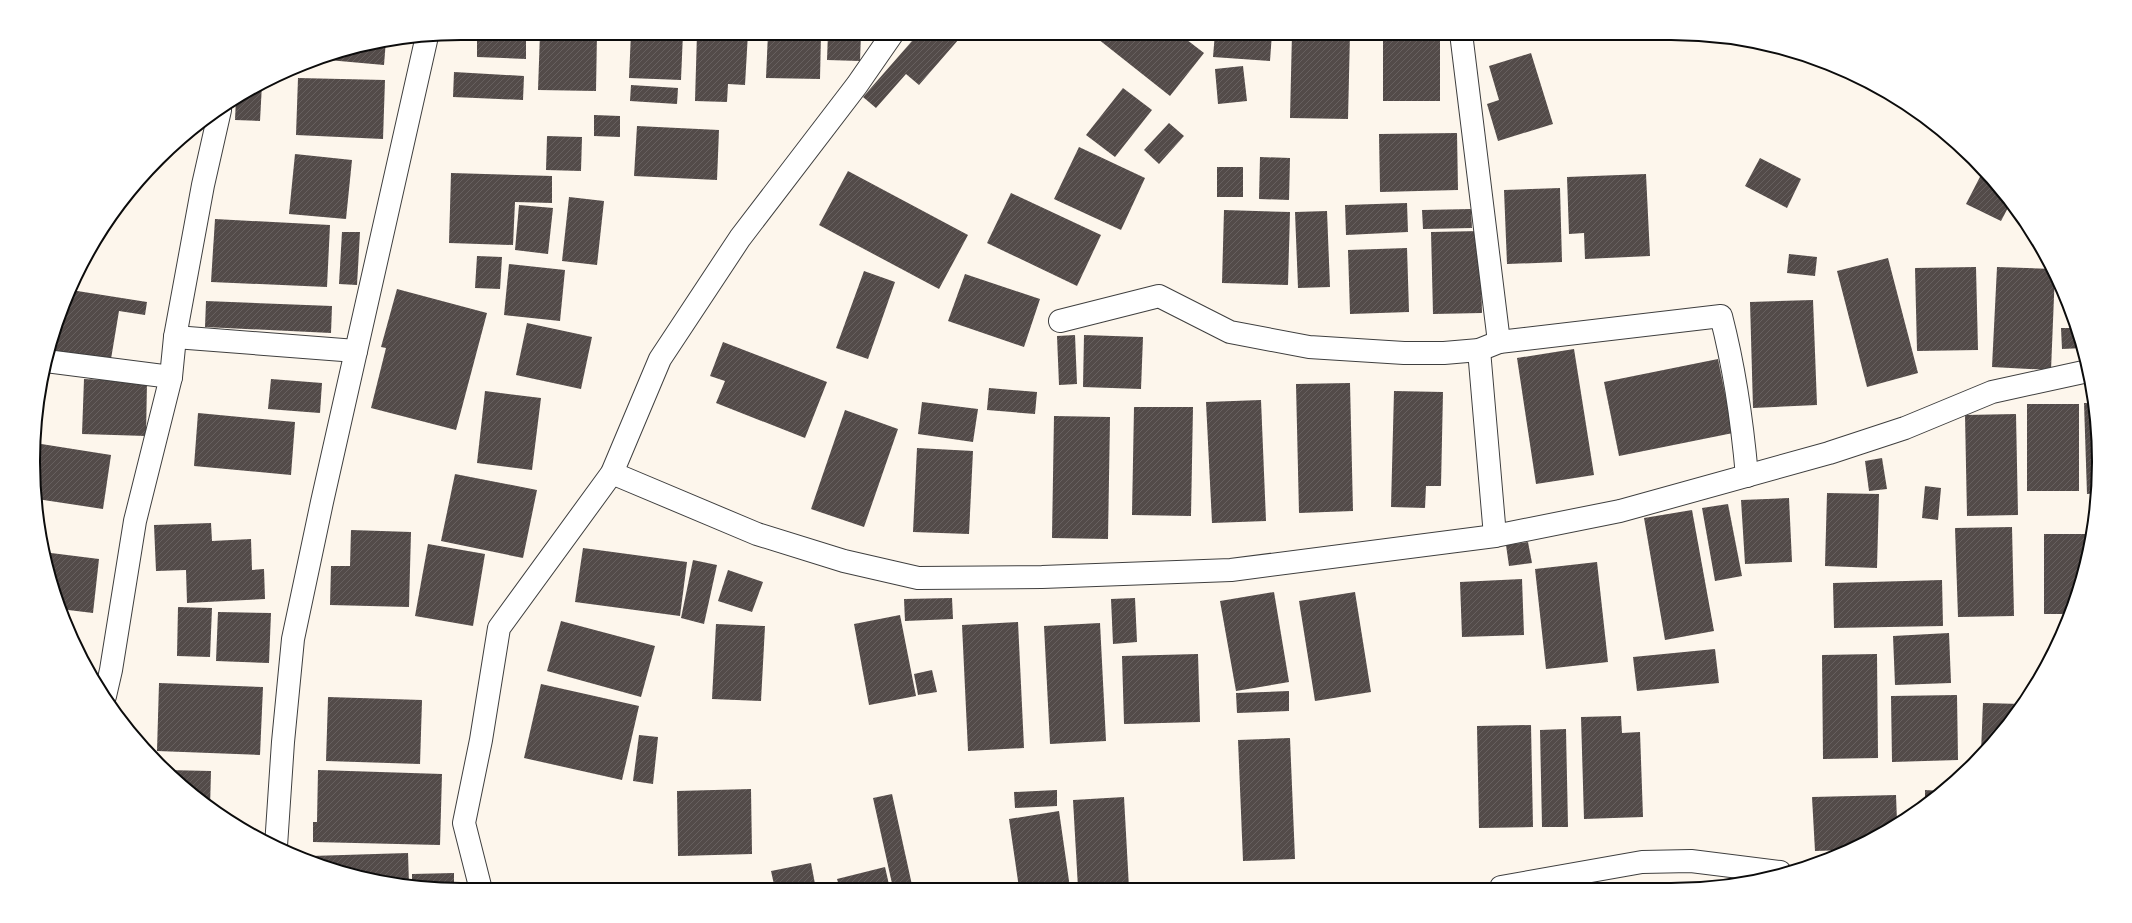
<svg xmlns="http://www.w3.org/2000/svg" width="2132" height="923" viewBox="0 0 2132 923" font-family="'Noto Serif',serif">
<defs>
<pattern id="building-hatch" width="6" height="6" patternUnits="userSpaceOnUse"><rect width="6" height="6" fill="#534b49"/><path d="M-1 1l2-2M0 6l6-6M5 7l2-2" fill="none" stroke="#67605f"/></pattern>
</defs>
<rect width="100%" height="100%" fill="#fdf6ec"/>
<g fill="url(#building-hatch)">
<path d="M477,33H526V59L477,57Z"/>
<path d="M540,33H597L596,91L538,90Z"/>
<path d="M631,33H683L681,80L629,78Z"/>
<path d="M697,33H748L745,85L728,84L727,102L695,101Z"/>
<path d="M768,33H821L820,79L766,78Z"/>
<path d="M828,33H861L860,61L827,60Z"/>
<path d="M919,33H952L959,39L919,85L906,74L876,108L863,97Z"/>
<path d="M1070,33H1078L1075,37Z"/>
<path d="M1104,33H1178L1204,53L1170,96L1098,39Z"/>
<path d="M1215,33H1272L1270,61L1213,57Z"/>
<path d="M1292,33H1350L1348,119L1290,118Z"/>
<rect x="1383" y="33" width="57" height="68"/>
<path d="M386,40L384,65L317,59L378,41Z"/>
<path d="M1531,53L1553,124L1498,141L1487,104L1499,100L1489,66Z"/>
<path d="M1243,66L1247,101L1218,104L1215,69Z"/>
<path d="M454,72L524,76L523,100L453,97Z"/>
<path d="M298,78L385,80L383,139L296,135Z"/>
<path d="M262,84L260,121L235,120L236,98Z"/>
<path d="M631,85L678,88L677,104L630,101Z"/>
<path d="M1123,88L1152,110L1115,157L1086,135Z"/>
<path d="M594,115L620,116V137L594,136Z"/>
<path d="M1169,123L1184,136L1159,164L1144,150Z"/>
<path d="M637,126L719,130L717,180L634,176Z"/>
<path d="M1457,133L1458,190L1380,192L1379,134Z"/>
<path d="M547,136L582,137L581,171L546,170Z"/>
<path d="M1079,147L1145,178L1121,230L1054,199Z"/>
<path d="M295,154L352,160L346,219L289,214Z"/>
<path d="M1260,157L1290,158L1289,200L1259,199Z"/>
<path d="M1760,158L1801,179L1787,208L1745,186Z"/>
<rect x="1217" y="167" width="26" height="30"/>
<path d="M848,171L968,235L939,289L819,225Z"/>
<path d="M1983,171L2011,202L2001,221L1966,204Z"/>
<path d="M451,173L552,176V203L515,202L513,245L449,243Z"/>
<path d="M1646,174L1650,256L1585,259L1584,233L1569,234L1567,177Z"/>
<path d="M1560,188L1562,262L1507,264L1504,190Z"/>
<path d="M1011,193L1101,235L1077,286L987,243Z"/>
<path d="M569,197L604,201L597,265L562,261Z"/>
<path d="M1407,203L1408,232L1346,235L1345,205Z"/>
<path d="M519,205L553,208L548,254L515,250Z"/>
<path d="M1471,209L1472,228L1423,229L1422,210Z"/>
<path d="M1224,210L1290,212L1288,285L1222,283Z"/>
<path d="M1327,211L1330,287L1298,288L1295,212Z"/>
<path d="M215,219L330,225L327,287L211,282Z"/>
<path d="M1480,231L1482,313L1433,314L1431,232Z"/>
<path d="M342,232H360L357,285L339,284Z"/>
<path d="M1407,248L1409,312L1350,314L1348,250Z"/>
<path d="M1789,254L1817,257L1815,276L1787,273Z"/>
<path d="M477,256L502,257L500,289L475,288Z"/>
<path d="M1888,258L1918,373L1867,387L1837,271Z"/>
<path d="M509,264L565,270L560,321L504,315Z"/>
<path d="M1976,267L1978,350L1917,351L1915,268Z"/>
<path d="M1997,267L2053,269L2055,272L2051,370L1992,367Z"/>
<path d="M864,271L895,282L868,359L836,348Z"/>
<path d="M965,274L1040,299L1024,347L948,321Z"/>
<path d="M397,289L487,313L456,430L371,408L386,348L381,347Z"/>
<path d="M71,290L147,302L145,315L119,311L111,359L49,350L56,324Z"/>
<path d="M1813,300L1817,405L1753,408L1750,302Z"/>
<path d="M206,301L332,306L331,333L205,327Z"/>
<path d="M527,323L592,337L581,389L516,375Z"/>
<path d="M2061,328H2076L2084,348L2062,349Z"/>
<path d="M1075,335L1077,384L1059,385L1057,336Z"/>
<path d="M1084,335L1143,337L1141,389L1083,387Z"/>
<path d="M723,342L827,382L805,438L716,403L725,381L710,376Z"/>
<path d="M1574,349L1594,475L1536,484L1517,358Z"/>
<path d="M1718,359L1733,433L1619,456L1604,382Z"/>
<path d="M84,379L147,382L146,436L82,434Z"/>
<path d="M271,379L322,383L320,413L268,409Z"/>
<path d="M1350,383L1353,511L1299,513L1296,384Z"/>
<path d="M989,388L1037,392L1035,414L987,410Z"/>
<path d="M485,391L541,398L532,470L477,463Z"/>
<path d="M1394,391L1443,392L1441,486H1426L1425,508L1391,507Z"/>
<path d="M1261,400L1266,521L1212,523L1206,402Z"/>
<path d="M922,402L978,409L973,442L918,434Z"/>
<path d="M2084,403H2093L2098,434L2096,493L2087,494Z"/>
<rect x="2027" y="404" width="52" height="87"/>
<path d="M1134,407H1193L1191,516L1132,515Z"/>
<path d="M845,410L898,429L864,527L811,509Z"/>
<path d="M198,413L295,422L291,475L194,466Z"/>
<path d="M2016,414L2018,515L1967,516L1965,415Z"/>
<path d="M1054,416L1110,417L1108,539L1052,538Z"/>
<path d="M35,443L111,455L103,509L37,499L33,461Z"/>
<path d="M917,448L973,451L969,534L913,532Z"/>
<path d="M1882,458L1887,489L1869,491L1865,461Z"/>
<path d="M455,474L537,490L523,558L441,541Z"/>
<path d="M1925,486L1941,488L1938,520L1922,518Z"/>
<path d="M1827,493L1879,494L1877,568L1825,566Z"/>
<path d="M1789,498L1792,562L1745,564L1741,500Z"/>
<path d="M1728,504L1742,576L1715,581L1702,508Z"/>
<path d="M1692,510L1714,631L1665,640L1644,518Z"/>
<path d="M211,523L212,541L251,539L252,570L264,569L265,599L187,603L186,570L156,571L154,525Z"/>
<path d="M2012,527L2014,616L1958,617L1955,528Z"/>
<path d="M351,530L411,532L409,607L330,605L331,566H350Z"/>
<path d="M2044,534H2090L2076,599L2070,614H2044Z"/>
<path d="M1528,542L1532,563L1509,566L1506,545Z"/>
<path d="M428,544L485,554L473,626L415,616Z"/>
<path d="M583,548L687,562L680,616L575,602Z"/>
<path d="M43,552L99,559L93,613L60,609Z"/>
<path d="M693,560L717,565L704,624L681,618Z"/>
<path d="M1597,562L1608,662L1546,669L1535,569Z"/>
<path d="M728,570L763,582L752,612L718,601Z"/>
<path d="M1522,579L1524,635L1462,637L1460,582Z"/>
<path d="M1942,580L1943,626L1834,628L1833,583Z"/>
<path d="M1274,592L1289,682L1236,691L1220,601Z"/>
<path d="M1355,592L1371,692L1315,701L1299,601Z"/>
<path d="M952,598L953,619L905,621L904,599Z"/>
<path d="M1135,598L1137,642L1113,644L1111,599Z"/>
<path d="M178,607L212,608L210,657L177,656Z"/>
<path d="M218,612L271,613L269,663L216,661Z"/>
<path d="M900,615L916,696L869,705L854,624Z"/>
<path d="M561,621L655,646L641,697L547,671Z"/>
<path d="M1018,622L1024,748L968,751L962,625Z"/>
<path d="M1100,623L1106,741L1050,744L1044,626Z"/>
<path d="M716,624L765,626L761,701L712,699Z"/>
<path d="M1949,633L1951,683L1895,685L1893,636Z"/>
<path d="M1715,649L1719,683L1637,691L1633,657Z"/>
<path d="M1198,654L1200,722L1124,724L1122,656Z"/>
<path d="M1877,654L1878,758L1823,759L1822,655Z"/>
<path d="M932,670L937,692L918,695L914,674Z"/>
<path d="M159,683L263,687L260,755L157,751Z"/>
<path d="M541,684L639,706L622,780L524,758Z"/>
<path d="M1289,691V711L1237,713L1236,693Z"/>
<path d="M1957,695L1958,760L1892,762L1891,696Z"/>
<path d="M328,697L422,700L420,764L326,761Z"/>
<path d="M1983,703L2022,704L2011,722L1981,752Z"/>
<path d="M1621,716L1622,733L1640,732L1643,817L1584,819L1581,717Z"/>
<path d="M1531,725L1533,827L1479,828L1477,726Z"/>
<path d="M1566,729L1568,827H1542L1540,730Z"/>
<path d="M639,735L658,737L653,784L633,781Z"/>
<path d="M1290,738L1295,859L1243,861L1238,740Z"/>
<path d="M167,770L211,771L210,808L200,801Z"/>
<path d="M318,770L442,774L440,845L313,842V822H317Z"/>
<path d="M751,789L752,854L678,856L677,791Z"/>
<path d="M1057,790V806L1015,808L1014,792Z"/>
<path d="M1925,790L1942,791L1925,805Z"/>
<path d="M892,794L912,885L893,888L873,798Z"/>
<path d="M1896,795L1897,821L1847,850L1815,851L1812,797Z"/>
<path d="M1124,797L1129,888H1078L1073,800Z"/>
<path d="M1059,811L1070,888H1019L1009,819Z"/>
<path d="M408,853L409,885L378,882L324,867L311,861V856Z"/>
<path d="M811,863L816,889H775L771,871Z"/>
<path d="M885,867L890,889H840L837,879Z"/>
<path d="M454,873V889L412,885V874Z"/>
<path d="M719,886L720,889H708Z"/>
</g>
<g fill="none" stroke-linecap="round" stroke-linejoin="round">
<g stroke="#3f3f3f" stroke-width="24">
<g id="minor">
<path d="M1461,33L1499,342"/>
<path d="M1060,321L1159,296L1230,332L1309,347L1404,353H1444L1479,350L1499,342L1721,316C1735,370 1742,420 1747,476"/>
<path d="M175,337L356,351"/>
<path d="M1479,350L1495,536"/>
<path d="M46,361L171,377"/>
<path d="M612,473L757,534L844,561L918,578L1042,577L1231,570L1495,536L1620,511L1829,453L1905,428L1992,392L2088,371"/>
<path d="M105,696L111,670L135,521L171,377L175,337L203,185L220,110"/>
<path d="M276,846L283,742L293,639L322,502L427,36"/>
<path d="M1501,887L1642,862L1691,861L1780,872"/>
<path d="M481,890L464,823L481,740L499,628L612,473L660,359L740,238L857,85L893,33"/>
</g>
</g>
<use href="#minor" stroke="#fff" stroke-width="22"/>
</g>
<path d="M0 0H2132V923H0ZM461 40H1671A421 421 0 0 1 2092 461V462A421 421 0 0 1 1671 883H461A421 421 0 0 1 40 462V461A421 421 0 0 1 461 40Z" fill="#fff" fill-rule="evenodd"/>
<path fill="none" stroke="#0c0c0c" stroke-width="2" d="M461 40H1671A421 421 0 0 1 2092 461V462A421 421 0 0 1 1671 883H461A421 421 0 0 1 40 462V461A421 421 0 0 1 461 40Z"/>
</svg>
